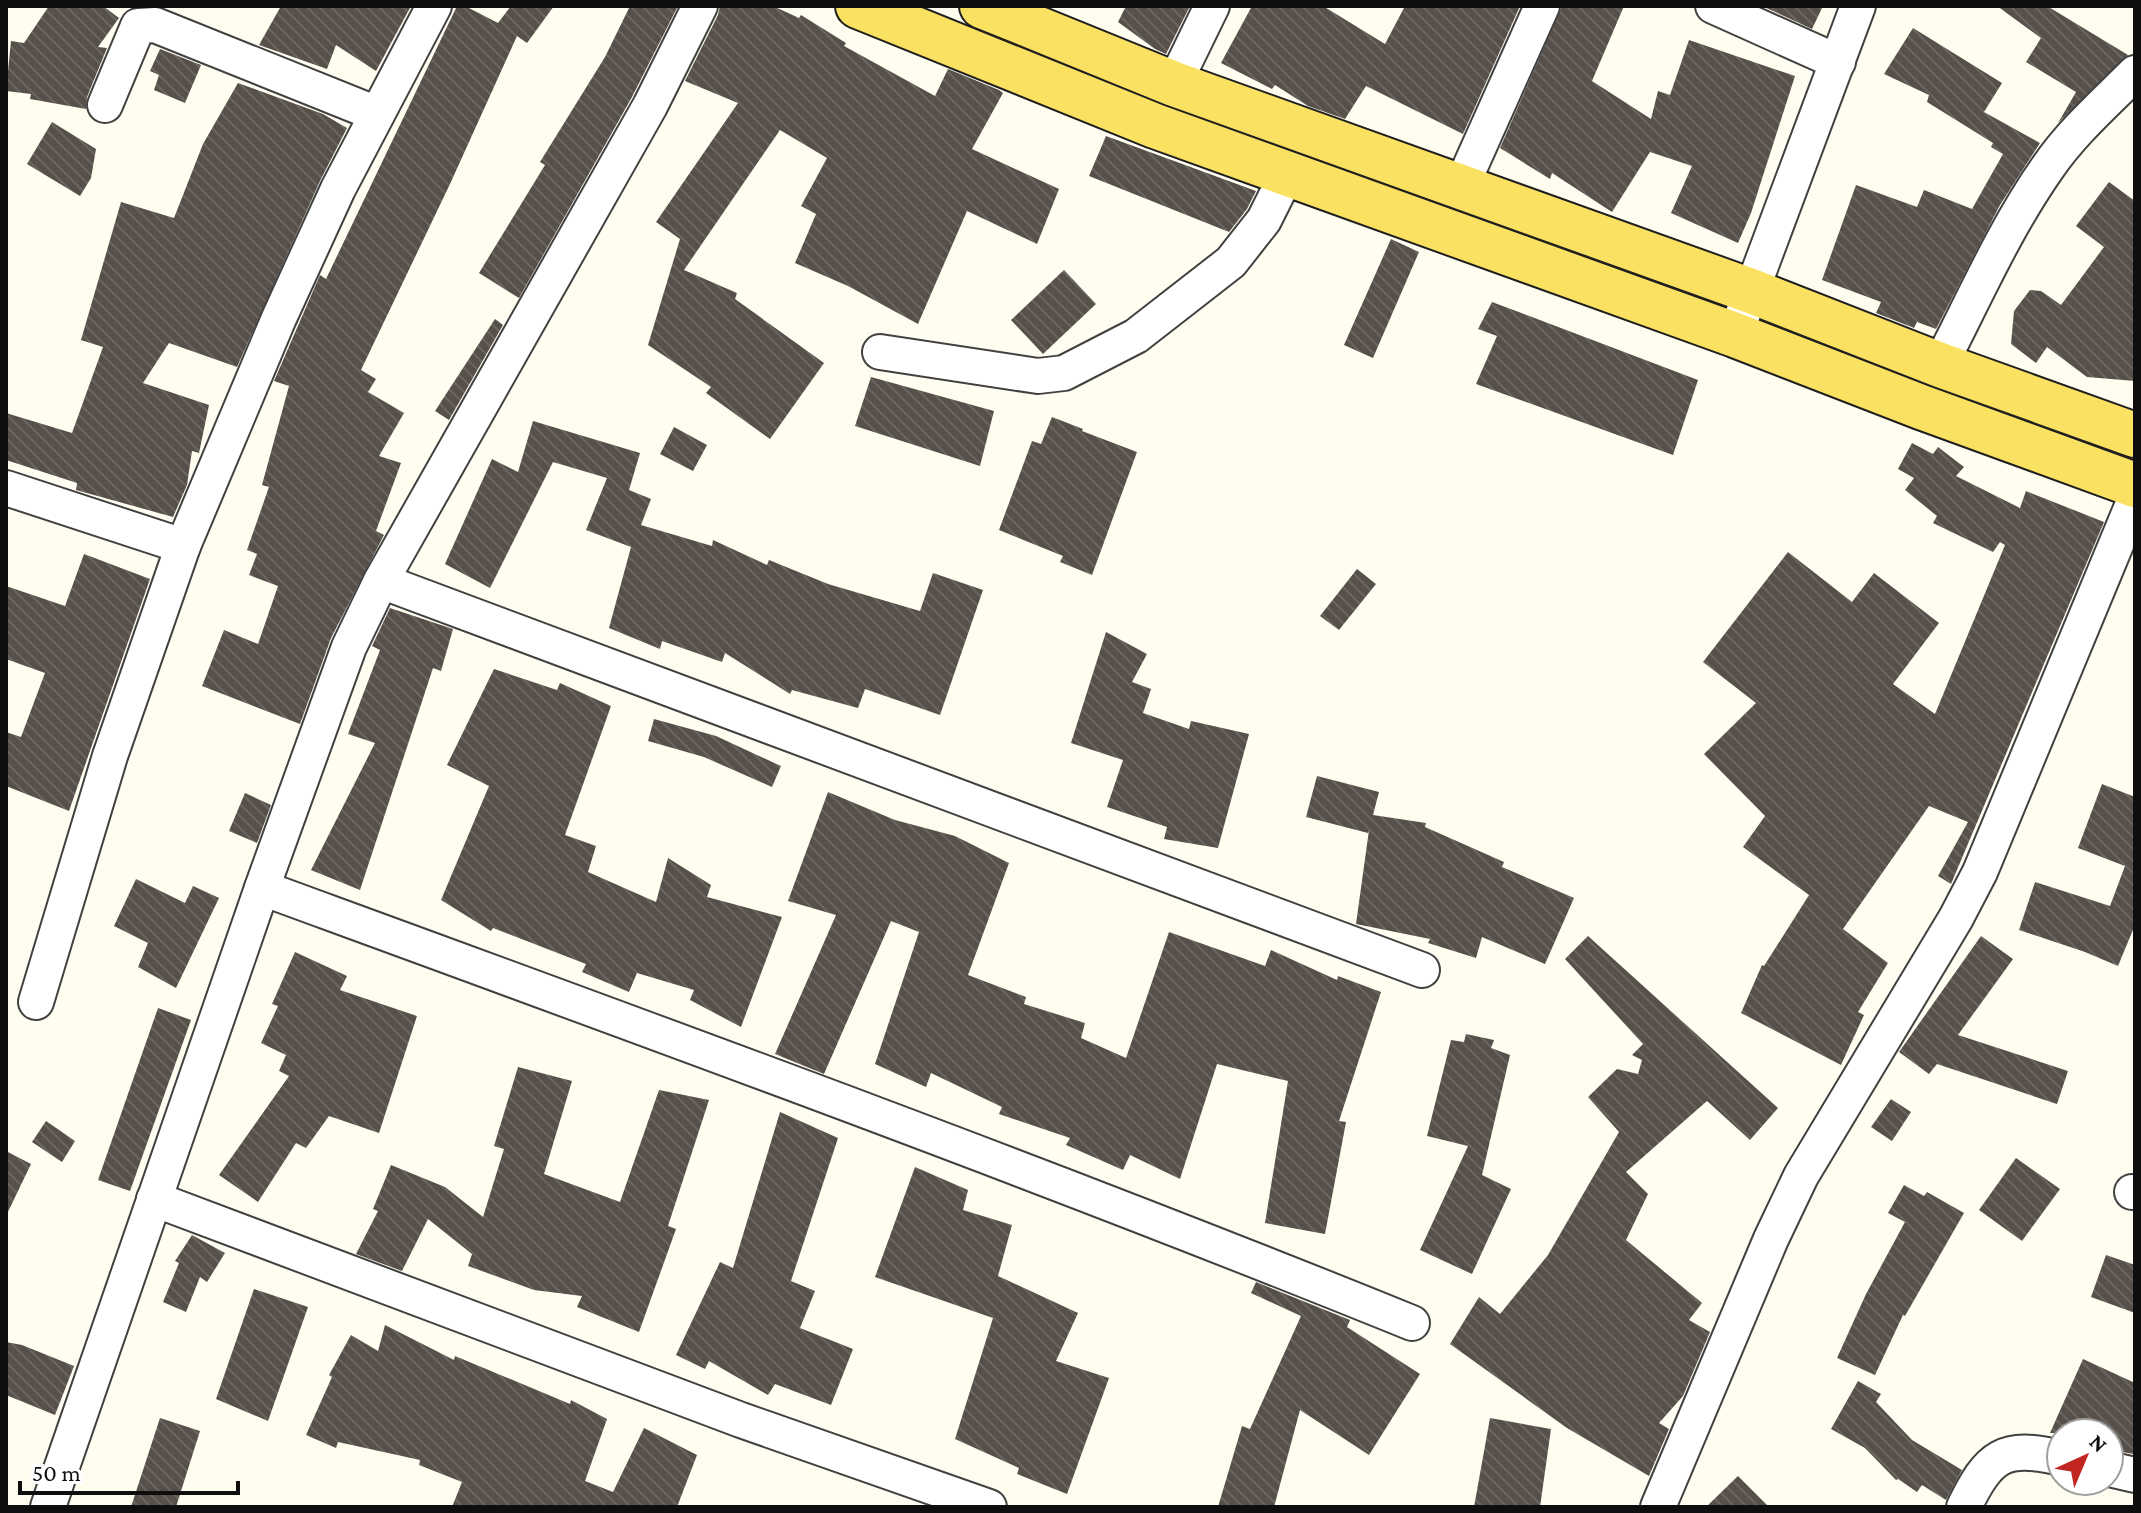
<svg xmlns="http://www.w3.org/2000/svg" width="2141" height="1513" viewBox="0 0 2141 1513" font-family="'Crimson Pro',serif">
<defs>
<pattern id="building-back-hatch" width="6" height="6" patternUnits="userSpaceOnUse" patternTransform="scale(2)"><rect width="6" height="6" fill="#57504a"/><path d="M-1 5l2 2M0 0l6 6M5-1l2 2" fill="none" stroke="#6a6560"/></pattern>
</defs>
<rect width="100%" height="100%" fill="#fffdef"/>
<g fill="url(#building-back-hatch)">
<path d="M49,6H103L119,18L98,47L107,48L87,97L86,109L30,99L31,94L6,91L11,41L24,43Z"/>
<path d="M281,6H411L376,71L336,45L327,69L259,45Z"/>
<path d="M457,6H465L498,23L511,6H554L527,43L517,36L450,184L361,370L376,379L368,392L404,413L379,456L401,463L376,531L384,535L331,638L300,724L202,686L224,630L258,644L278,586L249,575L257,554L247,550L269,487L262,485L289,386L274,381L320,275L326,279Z"/>
<path d="M630,6H678L632,97L519,298L479,273L545,165L540,162L605,57Z"/>
<path d="M720,6H773L799,18L801,15L846,43L844,46L935,96L948,69L999,90L1003,93L972,149L1059,189L1037,244L967,211L918,324L848,286L795,263L816,214L801,206L827,158L780,130L684,270L737,293L735,299L824,363L770,439L706,393L711,387L648,345L680,239L656,222L738,103L685,81L718,15Z"/>
<path d="M1126,6H1190L1166,54L1155,49L1118,22Z"/>
<path d="M1252,6H1323L1385,44L1405,6H1520L1463,134L1366,86L1345,119L1308,106L1275,85L1272,89L1221,63Z"/>
<path d="M1562,6H1624L1592,81L1651,119L1658,91L1670,95L1689,40L1795,76L1751,213L1738,243L1671,213L1692,166L1650,152L1612,212L1552,173L1550,179L1500,148Z"/>
<path d="M1762,6H1823L1812,29Z"/>
<path d="M1997,6H2047L2128,55L2058,123L2076,92L2026,62L2041,38Z"/>
<path d="M1913,28L2002,83L1984,112L2040,143L2000,205L1936,329L1917,322L1914,328L1876,313L1881,302L1822,280L1856,185L1917,207L1924,190L1972,209L2003,154L1991,147L1993,143L1927,102L1929,95L1884,74Z"/>
<path d="M160,49L201,65L185,103L154,90L159,75L150,71Z"/>
<path d="M238,83L323,114L347,128L320,181L237,367L169,343L143,383L209,405L199,453L192,451L187,485L173,517L76,490L77,483L6,460V413L72,433L103,347L81,340L121,202L174,218L203,144Z"/>
<path d="M52,122L96,149L91,178L80,196L27,164Z"/>
<path d="M1106,136L1256,191L1247,209L1229,232L1089,176Z"/>
<path d="M2109,182L2135,201V381L2087,377L2047,347L2036,363L2011,344L2014,311L2030,290L2041,291L2061,305L2104,247L2076,226Z"/>
<path d="M1391,239L1419,252L1373,358L1344,345Z"/>
<path d="M1064,270L1096,304L1043,354L1011,320Z"/>
<path d="M1492,302L1698,380L1673,455L1476,384L1497,336L1478,329Z"/>
<path d="M495,319L503,325L449,420L435,411Z"/>
<path d="M871,377L994,411L980,466L855,426Z"/>
<path d="M1052,417L1083,429L1082,431L1137,452L1092,575L1060,562L1063,556L999,530L1032,441L1041,444Z"/>
<path d="M533,421L640,453L629,490L651,499L641,525L712,546L713,540L767,565L769,560L828,584L920,611L933,573L983,590L940,715L865,689L858,708L792,690L790,694L725,653L722,662L662,641L660,649L609,628L631,547L586,530L607,478L553,462L490,588L445,564L492,459L518,472Z"/>
<path d="M674,427L707,445L693,471L660,454Z"/>
<path d="M1912,443L1933,454L1938,447L1964,467L1956,476L2020,508L2026,491L2104,522L1951,884L1938,876L1968,822L1929,806L1843,929L1888,963L1858,1012L1864,1015L1841,1065L1741,1013L1762,965L1764,966L1809,895L1743,847L1765,816L1704,754L1756,703L1703,662L1788,552L1852,602L1874,573L1939,623L1893,684L1935,714L2005,545L2000,542L1993,552L1933,523L1937,516L1905,490L1914,478L1898,469Z"/>
<path d="M84,554L150,579L69,811L6,786V732L21,737L45,673L6,659V586L65,606Z"/>
<path d="M1357,569L1376,584L1339,630L1320,616Z"/>
<path d="M390,608L453,629L441,671L433,668L360,890L311,870L375,743L348,734L380,650L372,646Z"/>
<path d="M1106,632L1147,654L1132,682L1151,689L1143,713L1189,729L1191,721L1249,734L1218,848L1164,839L1167,827L1107,807L1123,760L1071,743Z"/>
<path d="M494,669L557,690L560,683L611,706L565,835L596,846L588,872L656,902L668,858L711,885L707,897L782,917L741,1027L690,1000L694,990L637,973L629,992L582,972L586,964L493,928L491,931L441,900L489,786L447,765Z"/>
<path d="M654,719L716,736L781,766L772,787L704,757L648,741Z"/>
<path d="M1317,776L1379,792L1373,815L1426,823L1425,827L1504,862L1502,867L1574,898L1545,964L1482,937L1476,958L1428,943L1430,939L1356,924L1369,830L1368,833L1306,817Z"/>
<path d="M2102,784L2135,797V925L2118,966L2085,952L2019,930L2035,882L2110,906L2125,866L2078,848Z"/>
<path d="M828,792L895,820L955,836L1009,863L968,975L1026,997L1024,1004L1085,1023L1081,1038L1126,1058L1169,932L1265,966L1271,950L1337,980L1338,976L1381,992L1339,1121L1346,1122L1325,1234L1265,1223L1288,1081L1217,1064L1180,1179L1130,1155L1123,1170L1066,1145L1070,1138L999,1114L1002,1107L931,1073L926,1087L875,1064L919,932L891,921L824,1074L775,1054L836,915L788,901Z"/>
<path d="M245,793L271,805L257,843L229,831Z"/>
<path d="M136,879L185,903L193,886L219,898L176,988L138,967L148,943L114,926Z"/>
<path d="M1588,936L1778,1108L1750,1140L1707,1101L1626,1172L1648,1194L1626,1240L1702,1303L1689,1320L1710,1332L1683,1396L1659,1423L1669,1429L1649,1476L1567,1428L1450,1344L1479,1297L1500,1314L1548,1255L1619,1132L1588,1097L1617,1069L1638,1074L1642,1060L1632,1055L1643,1044L1565,959Z"/>
<path d="M1981,936L2013,959L1958,1035L2068,1071L2057,1104L1937,1064L1929,1074L1899,1052Z"/>
<path d="M295,952L347,976L340,990L417,1016L379,1133L329,1116L306,1148L296,1143L258,1202L219,1175L289,1076L279,1071L286,1055L261,1043L278,1006L272,1004Z"/>
<path d="M158,1008L191,1020L130,1191L98,1180Z"/>
<path d="M1466,1034L1494,1040L1491,1048L1510,1055L1482,1175L1511,1189L1472,1274L1420,1250L1468,1146L1427,1136L1451,1040L1464,1042Z"/>
<path d="M518,1067L572,1081L544,1174L620,1202L659,1090L709,1100L668,1226L676,1229L639,1332L577,1307L582,1296L534,1290L468,1266L472,1254L428,1219L402,1271L356,1254L378,1211L373,1209L391,1165L445,1187L483,1217L504,1149L494,1146Z"/>
<path d="M1891,1099L1911,1112L1892,1141L1871,1127Z"/>
<path d="M780,1112L838,1138L791,1281L815,1291L800,1328L853,1349L831,1405L775,1384L768,1395L709,1361L705,1369L676,1355L720,1262L733,1268Z"/>
<path d="M46,1121L75,1141L62,1162L32,1142Z"/>
<path d="M6,1151L31,1164L6,1216Z"/>
<path d="M2016,1158L2060,1189L2022,1241L1979,1210Z"/>
<path d="M915,1167L968,1190L963,1210L1012,1225L998,1276L1078,1313L1056,1361L1109,1378L1067,1494L1017,1474L1019,1468L955,1439L993,1318L875,1277Z"/>
<path d="M1904,1185L1924,1196L1927,1192L1964,1213L1905,1316L1903,1315L1875,1375L1837,1358L1866,1294L1905,1222L1888,1213Z"/>
<path d="M192,1235L225,1253L207,1282L200,1277L186,1312L163,1302L179,1263L175,1261Z"/>
<path d="M2106,1255L2135,1265V1313L2091,1297Z"/>
<path d="M1256,1282L1350,1320L1347,1327L1420,1374L1369,1455L1300,1410L1274,1507H1218L1242,1426L1250,1429L1301,1316L1251,1293Z"/>
<path d="M254,1289L308,1307L268,1421L216,1399Z"/>
<path d="M385,1325L454,1360L455,1356L570,1404L571,1400L607,1419L585,1481L613,1492L644,1428L697,1455L677,1507H452L462,1482L419,1465L420,1460L338,1442L336,1448L306,1435L332,1377L329,1375L351,1335L378,1351Z"/>
<path d="M6,1342L22,1345L74,1366L55,1415L6,1395Z"/>
<path d="M2083,1359L2135,1383L2134,1454L2109,1450V1433H2050Z"/>
<path d="M1858,1381L1881,1394L1876,1402L1912,1440L1962,1470L1946,1500L1922,1485L1917,1492L1898,1479L1896,1480L1865,1448L1831,1429Z"/>
<path d="M160,1418L200,1431L176,1507H131Z"/>
<path d="M1490,1418L1551,1429L1540,1507H1474Z"/>
<path d="M1738,1476L1769,1507H1706Z"/>
</g>
<g fill="none" stroke-linecap="round" stroke-linejoin="round">
<g stroke="#414141" stroke-width="38">
<g id="minor">
<path d="M1713,6L1838,62"/>
<path d="M1174,84L1212,6"/>
<path d="M105,105L138,26L155,25L377,114"/>
<path d="M1461,187L1542,6"/>
<path d="M1735,335L1858,6"/>
<path d="M880,352L1038,376L1064,373L1136,336L1231,262L1264,220L1288,172"/>
<path d="M1940,365C1974,299 2005,228 2048,167C2072,132 2105,103 2135,73"/>
<path d="M6,488L183,546"/>
<path d="M381,581L1422,970"/>
<path d="M262,888C647,1029 1032,1169 1412,1323"/>
<path d="M36,1002L110,756L183,546L279,318L338,189L434,6"/>
<path d="M2132,1192H2135"/>
<path d="M154,1199L741,1420L989,1507"/>
<path d="M2109,1469L2135,1475"/>
<path d="M48,1507L262,888L349,647L381,581L650,106L700,6"/>
<path d="M1658,1507L1771,1239L1801,1176L1956,918L1980,872L2135,499"/>
<path d="M1964,1507C1989,1456 2003,1444 2061,1458"/>
</g>
</g>
<g stroke="#1f1f1f" stroke-width="48">
<g id="major">
<path d="M858,6L1155,126L1735,335L1921,407L2135,485"/>
<path d="M982,6L1174,84L1751,291L1940,365L2135,435"/>
</g>
</g>
<use href="#minor" stroke="#fff" stroke-width="34"/>
<use href="#major" stroke="#fbe162" stroke-width="44"/>
</g>
<rect width="2141" height="1513" fill="none" stroke="#0e0e0e" stroke-width="16"/>
<g transform="translate(2085 1457) rotate(44)"><circle r="38" fill="#ffffff" stroke="#9f9f9f" stroke-width="2"/>
<path d="M0-6L14 30L0 20L-14 30Z" fill="#c12622"/>
<text y="-12" font-size="22" font-weight="bold" text-anchor="middle" fill="#0e0e0e">N</text>
</g>
<path d="M20 1481v12h218v-12" fill="none" stroke="#0e0e0e" stroke-width="4"/>
<text x="32" y="1481" font-size="24" fill="#0e0e0e" stroke="#ffffff" stroke-width="6" paint-order="stroke">50 m</text>
</svg>
